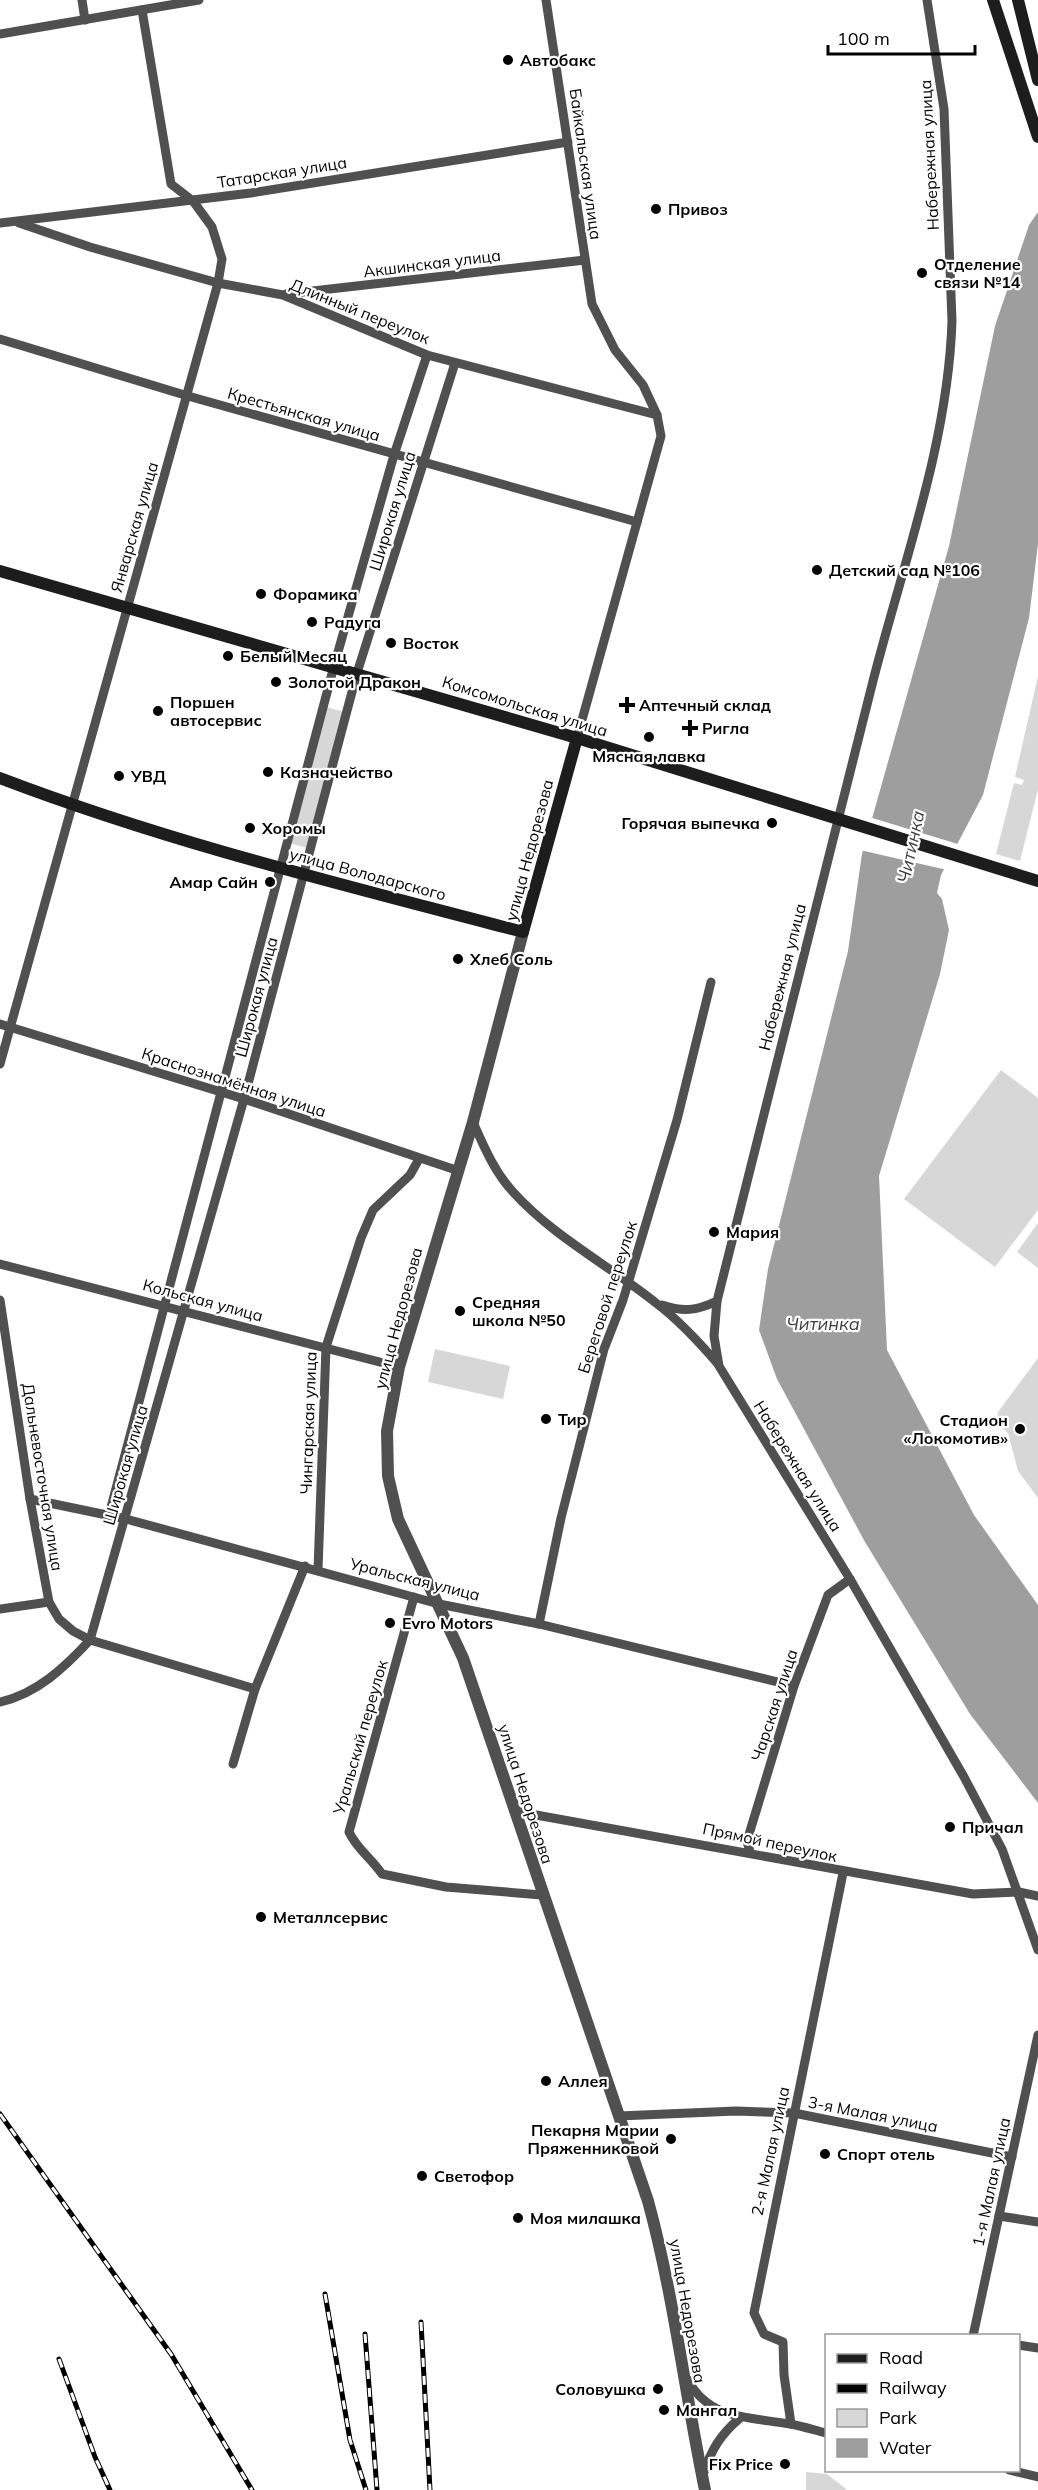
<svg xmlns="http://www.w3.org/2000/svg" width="1038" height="2490" viewBox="0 0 1038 2490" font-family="Mulish,sans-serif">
<rect width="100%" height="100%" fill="#fff"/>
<g fill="#d7d7d7">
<path d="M1038,676V789L1020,861L996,854L1014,783L1022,785L1024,780L1015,777Z"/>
<path d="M326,707L345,712L307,848L289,843Z"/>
<path d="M1001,1070L1038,1098V1210L995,1267L904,1199Z"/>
<path d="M1038,1223V1268L1017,1252Z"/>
<path d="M435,1349L510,1366L503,1399L428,1382Z"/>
<path d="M1038,1358V1498L1018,1471L1008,1433L997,1424L998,1412Z"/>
<path d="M806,2472L827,2474L847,2490H806Z"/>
</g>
<path fill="#9e9e9e" d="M1038,212V544L1029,618L983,795L941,875L937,893L942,899L949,930L940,974L879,1176L887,1350L974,1515L1038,1605V1803L970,1714L865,1542L777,1379L759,1330L768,1269L848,951L862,854L949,546L995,326L1029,225Z"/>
<path fill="#fff" d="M869,817L961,845L947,870L860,850Z"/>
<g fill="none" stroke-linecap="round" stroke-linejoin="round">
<g stroke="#505050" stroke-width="9">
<path d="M82,0L85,20"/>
<path d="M546,0L592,304L615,350L643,385L657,415L661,436L577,738"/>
<path d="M927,0L944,109L952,321C948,444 903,563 873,681C820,888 768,1095 717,1301L714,1336L719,1366L850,1579L964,1777L1002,1849L1038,1950"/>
<path d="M0,34L199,0"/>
<path d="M0,223L251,193L568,142"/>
<path d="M19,223L90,247L218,283L283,295L427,355L657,415"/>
<path d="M286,294L585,260"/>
<path d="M0,339L188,396L637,522"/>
<path d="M0,1024L244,1099L459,1171"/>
<path d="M0,1064L218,283L222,259L212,227L193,201L171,184L142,10"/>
<path d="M473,1122C484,1147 495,1173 514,1193C554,1237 610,1266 656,1303C680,1321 699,1342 718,1364"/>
<path d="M0,1264L399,1367"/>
<path d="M0,1300L30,1499L49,1602L59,1619L73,1631L90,1640L255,1689"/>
<path d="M662,1305C683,1312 696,1311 717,1301"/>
<path d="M30,1499L126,1519L439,1604L539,1624L794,1686"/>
<path d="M109,1515L334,666L394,455L427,355"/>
<path d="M318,1570L326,1347L361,1238L373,1210L410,1175L419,1159"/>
<path d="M414,1597L349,1832C357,1849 371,1858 382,1874L446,1887L542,1895"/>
<path d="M0,1609L49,1602"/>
<path d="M539,1624L561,1518L604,1349L623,1300L677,1120L711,982"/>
<path d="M0,1702C37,1694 65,1667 90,1640L244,1099L357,673L455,363"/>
<path d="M233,1764L255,1689L305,1566"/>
<path d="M514,1811L973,1894L1019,1892L1038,1896"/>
<path d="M750,1852L747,1841L794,1686L828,1595L850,1579"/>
<path d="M619,2116L736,2111L794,2113L1012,2157"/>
<path d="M999,2216L1038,2222"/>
<path d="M973,2336L1038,2035"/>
<path d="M1018,2345L1038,2348"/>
<path d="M688,2380C709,2420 750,2417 790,2424C802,2426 814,2430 826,2433"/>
<path d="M791,2424L784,2375L783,2342L764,2334L754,2313L843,1873"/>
<path d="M1009,2470L1038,2477"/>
<path d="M703,2475C711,2450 720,2435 740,2418"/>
</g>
<path stroke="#505050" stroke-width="12" d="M523,932L473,1122L399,1367L387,1431L388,1476L398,1519L463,1658L648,2201C674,2296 685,2394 705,2490"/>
<g stroke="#1d1d1d" stroke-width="12">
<path d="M993,0L1038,137"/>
<path d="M1018,0L1038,80"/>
<path d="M0,571L577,738L1038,881"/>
<path d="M0,778C170,843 348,886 523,932L577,738"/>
</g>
<g stroke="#000" stroke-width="5">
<g id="rail">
<path d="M0,2114L171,2354L252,2490"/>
<path d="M325,2294L350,2440L366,2490"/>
<path d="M421,2322L430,2490"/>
<path d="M365,2334L377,2490"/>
<path d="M59,2359L95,2457L110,2490"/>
</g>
</g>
<use href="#rail" stroke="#fff" stroke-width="3" stroke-dasharray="9" stroke-linecap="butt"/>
</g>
<g fill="#000" stroke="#fff" stroke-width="2">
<circle cx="508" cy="60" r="6"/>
<circle cx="656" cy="209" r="6"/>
<circle cx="922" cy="273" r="6"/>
<circle cx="817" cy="570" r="6"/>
<circle cx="261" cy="594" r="6"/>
<circle cx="312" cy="622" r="6"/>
<circle cx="391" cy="643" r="6"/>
<circle cx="228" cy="656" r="6"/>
<circle cx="276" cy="682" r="6"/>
<path d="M624 696h6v6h6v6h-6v6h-6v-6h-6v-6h6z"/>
<circle cx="158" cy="711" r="6"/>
<path d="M687 719h6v6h6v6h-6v6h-6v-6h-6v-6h6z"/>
<circle cx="649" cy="737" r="6"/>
<circle cx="268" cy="772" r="6"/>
<circle cx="119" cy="776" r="6"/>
<circle cx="772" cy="823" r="6"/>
<circle cx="250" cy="828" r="6"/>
<circle cx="270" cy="882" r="6"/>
<circle cx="458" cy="959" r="6"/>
<circle cx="714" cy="1232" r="6"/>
<circle cx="460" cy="1311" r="6"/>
<circle cx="546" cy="1419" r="6"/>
<circle cx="1020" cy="1429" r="6"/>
<circle cx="390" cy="1623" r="6"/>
<circle cx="950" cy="1827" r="6"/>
<circle cx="261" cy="1917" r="6"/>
<circle cx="546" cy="2081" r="6"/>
<circle cx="671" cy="2139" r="6"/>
<circle cx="825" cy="2154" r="6"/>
<circle cx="422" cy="2176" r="6"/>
<circle cx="518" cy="2218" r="6"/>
<circle cx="658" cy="2389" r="6"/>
<circle cx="664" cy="2410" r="6"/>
<circle cx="785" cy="2464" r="6"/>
</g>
<g text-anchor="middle" stroke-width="4.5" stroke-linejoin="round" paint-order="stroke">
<g font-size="16" font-weight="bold" fill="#000" stroke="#fff" text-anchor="start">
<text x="520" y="66">Автобакс</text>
<text x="668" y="215">Привоз</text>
<text x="934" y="270">Отделение<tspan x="934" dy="18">связи №14</tspan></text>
<text x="829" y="576">Детский сад №106</text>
<text x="273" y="600">Форамика</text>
<text x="324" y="628">Радуга</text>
<text x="403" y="649">Восток</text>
<text x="240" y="662">Белый Месяц</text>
<text x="288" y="688">Золотой Дракон</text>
<text x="170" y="708">Поршен<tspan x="170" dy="18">автосервис</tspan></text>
<text x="639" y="711">Аптечный склад</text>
<text x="702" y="734">Ригла</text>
<text x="649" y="762" text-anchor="middle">Мясная лавка</text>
<text x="280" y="778">Казначейство</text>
<text x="131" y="782">УВД</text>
<text x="760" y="829" text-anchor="end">Горячая выпечка</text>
<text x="262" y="834">Хоромы</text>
<text x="258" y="888" text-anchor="end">Амар Сайн</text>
<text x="470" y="965">Хлеб Соль</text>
<text x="726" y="1238">Мария</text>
<text x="472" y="1308">Средняя<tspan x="472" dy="18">школа №50</tspan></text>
<text x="558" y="1425">Тир</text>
<text x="1008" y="1426" text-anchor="end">Стадион<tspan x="1008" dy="18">«Локомотив»</tspan></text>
<text x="402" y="1629">Evro Motors</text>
<text x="962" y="1833">Причал</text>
<text x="273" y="1923">Металлсервис</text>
<text x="558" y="2087">Аллея</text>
<text x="659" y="2136" text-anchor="end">Пекарня Марии<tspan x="659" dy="18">Пряженниковой</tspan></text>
<text x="837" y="2160">Спорт отель</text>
<text x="434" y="2182">Светофор</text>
<text x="530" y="2224">Моя милашка</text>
<text x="646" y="2395" text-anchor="end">Соловушка</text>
<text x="676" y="2416">Мангал</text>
<text x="773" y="2470" text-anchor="end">Fix Price</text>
</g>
<g font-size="16" fill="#000" stroke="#fff">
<text transform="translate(929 155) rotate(-93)" y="6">Набережная улица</text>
<text transform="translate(586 164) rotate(82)" y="6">Байкальская улица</text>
<text transform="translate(282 172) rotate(-9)" y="6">Татарская улица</text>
<text transform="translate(432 263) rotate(-7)" y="6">Акшинская улица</text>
<text transform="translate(360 311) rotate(22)" y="6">Длинный переулок</text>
<text transform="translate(304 414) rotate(16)" y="6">Крестьянская улица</text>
<text transform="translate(392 511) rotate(-73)" y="6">Широкая улица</text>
<text transform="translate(134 527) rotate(-74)" y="6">Январская улица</text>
<text transform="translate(525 706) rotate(17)" y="6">Комсомольская улица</text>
<text transform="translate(529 850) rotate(-75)" y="6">улица Недорезова</text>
<text transform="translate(368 874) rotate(15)" y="6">улица Володарского</text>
<text transform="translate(782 977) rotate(-76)" y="6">Набережная улица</text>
<text transform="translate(256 997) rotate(-75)" y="6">Широкая улица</text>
<text transform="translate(234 1082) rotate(18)" y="6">Краснознамённая улица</text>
<text transform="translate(607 1297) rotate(-72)" y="6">Береговой переулок</text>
<text transform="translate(203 1300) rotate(15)" y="6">Кольская улица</text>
<text transform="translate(398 1318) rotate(-75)" y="6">улица Недорезова</text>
<text transform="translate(308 1423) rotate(-88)" y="6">Чингарская улица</text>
<text transform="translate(125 1465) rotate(-74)" y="6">Широкая улица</text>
<text transform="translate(798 1466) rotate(58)" y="6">Набережная улица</text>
<text transform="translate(43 1477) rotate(81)" y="6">Дальневосточная улица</text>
<text transform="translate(415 1579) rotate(14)" y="6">Уральская улица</text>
<text transform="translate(774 1705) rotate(-72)" y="6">Чарская улица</text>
<text transform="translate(360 1737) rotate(-74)" y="6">Уральский переулок</text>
<text transform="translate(526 1794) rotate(72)" y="6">улица Недорезова</text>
<text transform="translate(770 1842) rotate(12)" y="6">Прямой переулок</text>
<text transform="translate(873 2114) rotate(11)" y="6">3-я Малая улица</text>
<text transform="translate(770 2151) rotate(-78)" y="6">2-я Малая улица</text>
<text transform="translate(991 2182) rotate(-78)" y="6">1-я Малая улица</text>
<text transform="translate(688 2311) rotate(80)" y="6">улица Недорезова</text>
</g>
<g font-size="18" font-style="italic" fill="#3f3f3f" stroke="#fff">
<text transform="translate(911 847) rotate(-78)" y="6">Читинка</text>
<text x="823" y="1330">Читинка</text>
</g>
</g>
<rect x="825" y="2334" width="195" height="138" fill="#ffffff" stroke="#999999" stroke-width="1.5"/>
<rect x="837" y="2354" width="30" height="9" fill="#1d1d1d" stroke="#999999" stroke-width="1.5"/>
<text x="879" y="2364" font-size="18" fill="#000000">Road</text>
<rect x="837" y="2384" width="30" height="9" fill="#000000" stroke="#999999" stroke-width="1.5"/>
<text x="879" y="2394" font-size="18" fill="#000000">Railway</text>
<rect x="837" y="2409" width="30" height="18" fill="#d7d7d7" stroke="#999999" stroke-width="1.5"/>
<text x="879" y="2424" font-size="18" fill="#000000">Park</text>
<rect x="837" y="2439" width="30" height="18" fill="#9e9e9e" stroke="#999999" stroke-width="1.5"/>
<text x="879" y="2454" font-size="18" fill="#000000">Water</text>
<path d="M828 45v9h147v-9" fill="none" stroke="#000000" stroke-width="3"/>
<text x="837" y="45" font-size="18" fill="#000000" stroke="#ffffff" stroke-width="4.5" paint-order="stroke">100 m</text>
</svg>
